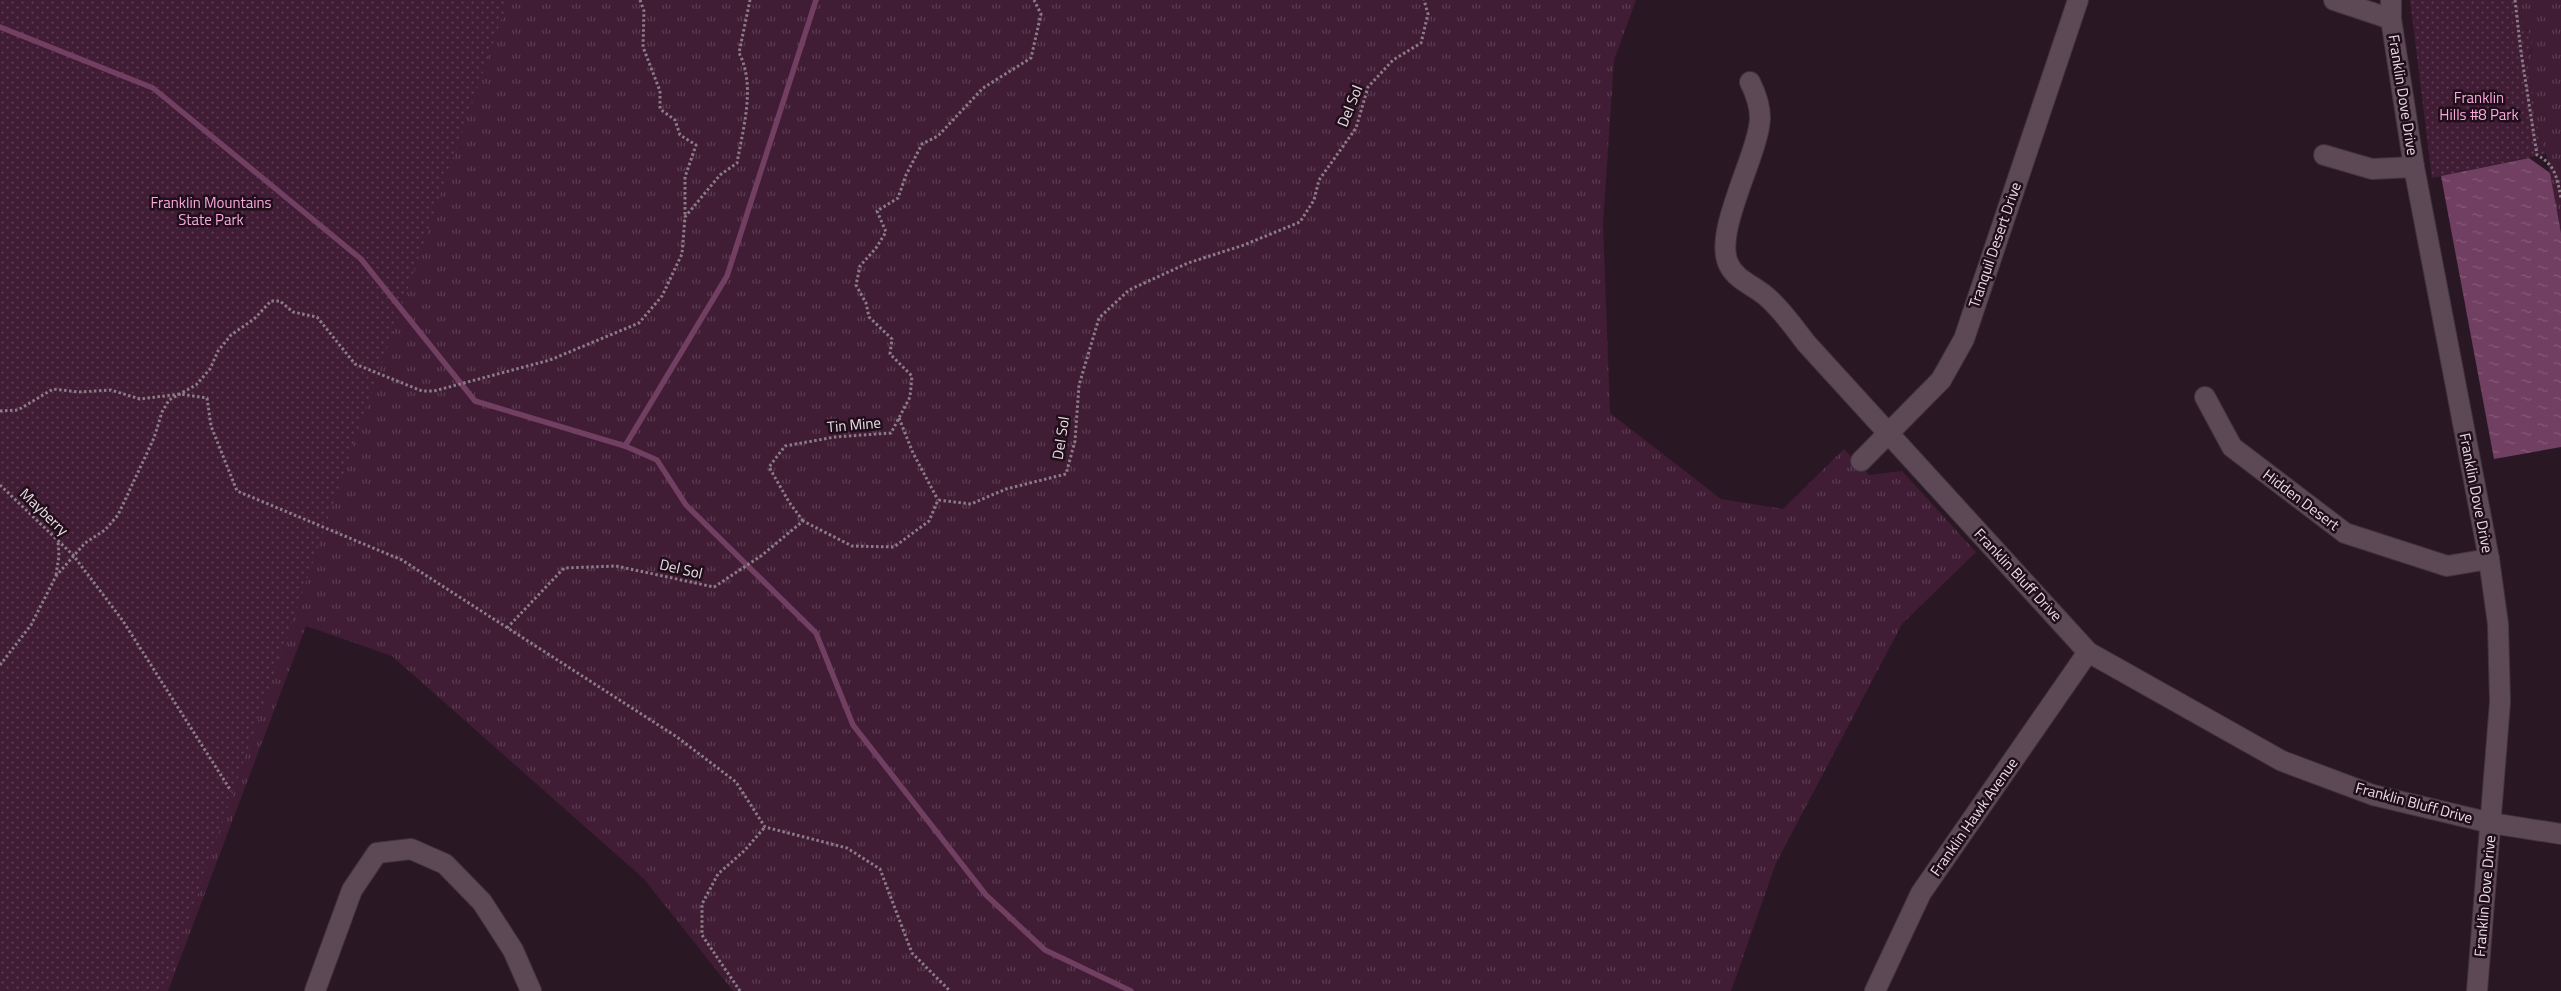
<svg xmlns="http://www.w3.org/2000/svg" width="2561" height="991" viewBox="0 0 2561 991" font-family="'Titillium Web',sans-serif">
<defs>
<pattern id="grass-tufts" width="24" height="20" patternUnits="userSpaceOnUse" patternTransform="scale(1.25)"><rect width="24" height="20" fill="#401c35"/><path d="M3 7l-1-3M5 7V3M7 7l1-3M15 17l-1-3M17 17v-4M19 17l1-3" fill="none" stroke="#5c3d52"/></pattern>
<pattern id="park-dots" width="8" height="8" patternUnits="userSpaceOnUse" patternTransform="scale(1.25)"><rect width="8" height="8" fill="#401c35"/><path d="M2 2h.1M6 6h.1" fill="none" stroke="#5c3d52" stroke-width="1.8" stroke-linecap="round"/></pattern>
<pattern id="water-ripples" width="26" height="14" patternUnits="userSpaceOnUse" patternTransform="scale(1.25)"><rect width="26" height="14" fill="#713f61"/><path d="M2 4q2-2 4 0t4 0M15 11q2-2 4 0t4 0" fill="none" stroke="#855a78"/></pattern>
</defs>
<rect width="100%" height="100%" fill="#291824"/>
<g fill="url(#grass-tufts)">
<path d="M0,0H1636L1614,60L1603,223L1610,413L1721,499L1783,509L1844,449L1869,475L1902,471L1976,552L1902,624L1776,863L1731,991H733L644,879L392,656L306,626L168,991H0Z"/>
<path d="M2521,0H2561V233L2546,154L2539,135L2527,57L2532,50L2528,30L2522,26Z"/>
</g>
<g fill="url(#park-dots)">
<path d="M0,0H508L164,991H0Z"/>
<path d="M2410,0H2521L2522,26C2534,35 2535,45 2527,57L2539,135L2546,154L2432,178Z"/>
</g>
<path fill="url(#water-ripples)" d="M2529,158L2550,173L2561,233V447L2494,459L2441,176Z"/>
<g fill="none" stroke-linecap="round" stroke-linejoin="round">
<g stroke="#713f61" stroke-width="5.5">
<path d="M0,27L153,88L361,259L475,401L625,446L657,460L686,505L816,633L853,725L986,895L1045,950L1131,991"/>
<path d="M625,446L727,276L816,0"/>
</g>
<g stroke="#41343d" stroke-width="22">
<g id="minor">
<path d="M2334,0L2391,19"/>
<path d="M2391,0V19L2414,167L2489,559L2498,624L2500,702L2477,991"/>
<path d="M1750,82C1756,94 1760,105 1760,118C1759,154 1712,233 1729,265C1736,280 1755,286 1767,297C1782,310 1794,327 1806,343L2088,652L2282,761L2373,795L2491,823L2561,834"/>
<path d="M2324,155L2372,169L2414,167"/>
<path d="M2205,397L2232,447L2345,533L2447,566L2489,559"/>
<path d="M1861,461L1941,380L1964,339L2078,0"/>
<path d="M315,991L352,890L377,853L411,849L445,864L482,902L513,950L531,991"/>
<path d="M1875,991L1921,893L2088,652"/>
</g>
</g>
<g stroke="#8b7d86" stroke-width="3" stroke-dasharray="2.5 2.5" stroke-linecap="butt">
<path d="M640,0L644,11L643,47L660,91V109L675,120L680,135L696,145L685,177V216"/>
<path d="M2515,0L2521,52L2537,155C2556,165 2557,179 2561,198"/>
<path d="M0,411L18,410L53,389L79,392L111,390L140,399L180,394L207,398L211,426L237,491L402,560L677,737L736,782L765,827L847,848L880,869L912,953L950,991"/>
<path d="M899,418L913,453L938,500"/>
<path d="M0,485L73,555L123,621L231,791"/>
<path d="M803,521L789,502L769,467L785,446L835,437L891,433L910,397L912,376L890,354L892,339L869,317L866,303L856,285L860,266L876,248L886,232L877,211L898,198L906,175L922,144L938,136L983,88L1031,58L1041,14L1034,0"/>
<path d="M56,575L59,556L58,542"/>
<path d="M507,628L564,568L616,566L714,587L761,556L803,521L852,546L894,547L929,521L938,500L971,504L1006,489L1066,474L1075,441L1079,385L1099,318L1129,290L1188,263L1244,245L1300,222L1314,200L1319,180L1356,128L1368,87L1393,60L1421,43L1428,14L1424,0"/>
<path d="M0,665L31,625L56,576L85,543L105,530L118,515L154,438L162,412L169,400L196,385L210,369L218,351L231,335L254,319L271,301H280L293,312L317,317L355,364L422,391H434L550,360L639,323L662,296L682,254L685,217L720,175L737,163C743,129 756,85 739,53L750,0"/>
<path d="M740,991L702,935V904L718,874L744,851L765,827"/>
</g>
<use href="#minor" stroke="#5d4956" stroke-width="20"/>
</g>
<g text-anchor="middle" stroke-width="5" stroke-linejoin="round" paint-order="stroke">
<g font-size="15" fill="#eadee5" stroke="#200f1a">
<text transform="translate(2403 95) rotate(81)" y="5">Franklin Dove Drive</text>
<text transform="translate(1350 106) rotate(-68)" y="5">Del Sol</text>
<text transform="translate(1995 245) rotate(-71)" y="5">Tranquil Desert Drive</text>
<text transform="translate(854 425) rotate(-5)" y="5">Tin Mine</text>
<text transform="translate(1061 438) rotate(-81)" y="5">Del Sol</text>
<text transform="translate(2476 493) rotate(79)" y="5">Franklin Dove Drive</text>
<text transform="translate(2301 500) rotate(37)" y="5">Hidden Desert</text>
<text transform="translate(44 512) rotate(44)" y="5">Mayberry</text>
<text transform="translate(681 569) rotate(13)" y="5">Del Sol</text>
<text transform="translate(2018 575) rotate(47)" y="5">Franklin Bluff Drive</text>
<text transform="translate(2414 803) rotate(15)" y="5">Franklin Bluff Drive</text>
<text transform="translate(1974 817) rotate(-55)" y="5">Franklin Hawk Avenue</text>
<text transform="translate(2485 896) rotate(-85)" y="5">Franklin Dove Drive</text>
</g>
<g font-size="15" fill="#f8a8dd" stroke="#200f1a">
<text x="2479" y="103">Franklin<tspan x="2479" dy="17">Hills #8 Park</tspan></text>
<text x="211" y="208">Franklin Mountains<tspan x="211" dy="17">State Park</tspan></text>
</g>
</g>
</svg>
